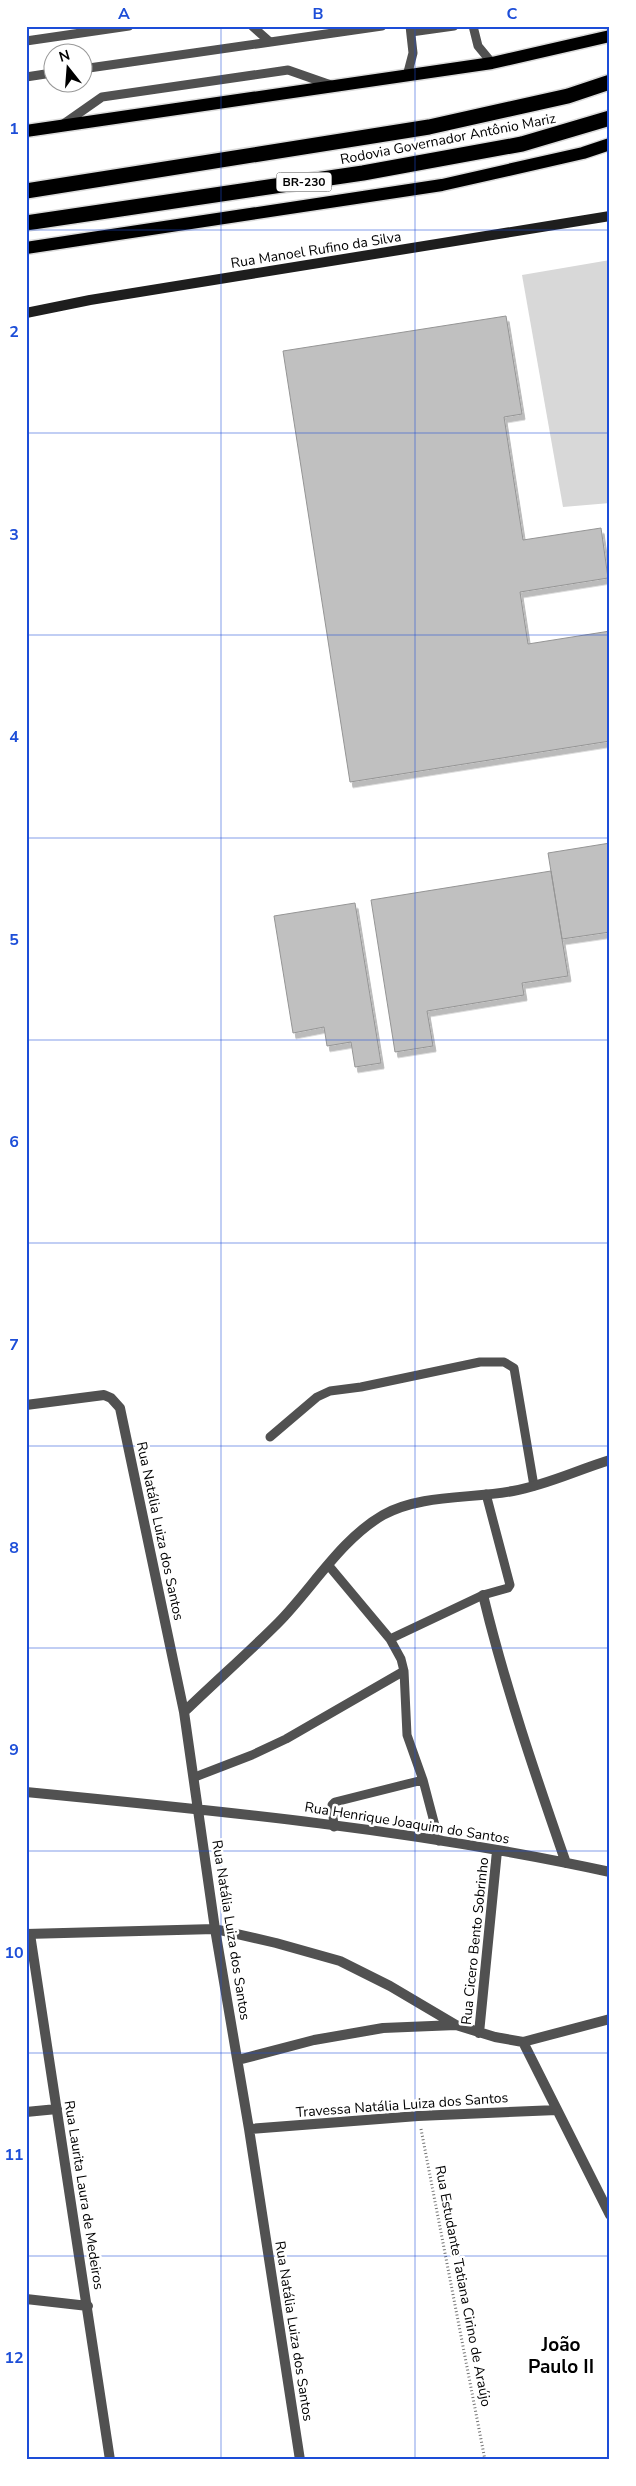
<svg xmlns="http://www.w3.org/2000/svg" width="636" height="2486" font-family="'Nunito Sans',sans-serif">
<defs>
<filter id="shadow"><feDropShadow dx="3" dy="5.5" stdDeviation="0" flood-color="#0004"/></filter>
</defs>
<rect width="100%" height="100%" fill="#fff"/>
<!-- green -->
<path fill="#d8d8d8" d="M610 260V503L563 507 522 275Z"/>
<!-- building -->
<path fill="#c0c0c0" stroke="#959595" filter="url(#shadow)" d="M506 316 522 414 504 417 523 540 601 528 608 578 520 592 528 644 610 631V741L350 782 283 351Z
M610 843V932L562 939 548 853Z
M551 871 568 976 522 983 524 995 427 1011 433 1046 395 1052 371 900Z
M355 903 381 1063 355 1067 351 1042 327 1046 324 1027 293 1033 274 916Z"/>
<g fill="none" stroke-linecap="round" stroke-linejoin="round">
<defs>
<path id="primary" d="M26 131 492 63 610 36
M26 248 442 185 583 153 610 144"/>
<path id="highway" d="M26 191 429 127 568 96 610 82
M26 223 363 173 522 144 610 118"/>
</defs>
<!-- primary casing -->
<use href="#primary" stroke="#dbdbdb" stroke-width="15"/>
<!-- highway casing -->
<use href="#highway" stroke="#dbdbdb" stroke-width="18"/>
<!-- path -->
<path stroke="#737373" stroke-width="3" stroke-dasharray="1 2.5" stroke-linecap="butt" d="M421 2129 485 2460"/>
<!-- lane -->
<path stroke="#515151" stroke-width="9" d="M252 26 270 42
M473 26 478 46 492 63
M411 32 454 26
M26 41 129 26
M82 69 382 26
M407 76 413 53 410 26
M26 77 52 73
M62 125 102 97 288 70 331 85
M270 1437 317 1397 330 1391 361 1387 480 1362H504L514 1368 534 1486
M329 1566 390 1639
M195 1777 252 1755 286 1739 404 1671
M423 1780 407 1735 404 1671 401 1659 390 1639 483 1595 508 1588 510 1585 486 1494
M334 1827 332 1805 335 1802 423 1780 439 1841"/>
<!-- street -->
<path stroke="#515151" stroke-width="10" d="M26 1405 104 1395 111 1398 120 1408 184 1712 215 1929 249 2129 300 2460
M483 1595C505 1686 535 1774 566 1863
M184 1712C215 1682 247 1654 278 1623 311 1590 341 1539 383 1515 421 1494 471 1499 513 1491 547 1485 577 1470 610 1460
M26 1792C222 1811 418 1830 610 1872
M26 1934 215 1929 276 1943 340 1961 390 1986 456 2025
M30 1934 110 2460
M479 2033 497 1851
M523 2042 610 2215
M238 2060 314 2040 383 2028 456 2025 495 2037 523 2042 610 2019
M26 2112 57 2109
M249 2129 418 2116 557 2110
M26 2299 88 2306"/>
<!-- secondary -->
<path stroke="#1e1e1e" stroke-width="10" d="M26 313 90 300 610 216"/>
<!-- primary -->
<use href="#primary" stroke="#000" stroke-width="12"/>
<!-- highway -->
<use href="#highway" stroke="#000" stroke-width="15"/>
</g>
<!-- grid -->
<path fill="none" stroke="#1d4ed8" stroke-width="1" stroke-opacity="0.55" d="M221 26V2460M415 26V2460M26 230H610M26 433H610M26 635H610M26 838H610M26 1040H610M26 1243H610M26 1446H610M26 1648H610M26 1851H610M26 2053H610M26 2256H610"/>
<g text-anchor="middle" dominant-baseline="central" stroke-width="5" stroke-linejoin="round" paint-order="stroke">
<!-- shield labels -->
<rect fill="#fff" stroke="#4c4c4c" stroke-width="1" x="276.5" y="172.5" width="55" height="19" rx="4"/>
<g font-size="12" font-weight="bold" fill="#000">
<text x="304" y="182">BR-230</text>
</g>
<!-- street labels -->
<g font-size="14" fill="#000" stroke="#fff">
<text transform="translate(448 139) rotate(-11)">Rodovia Governador Antônio Mariz</text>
<text transform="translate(316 250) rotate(-9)">Rua Manoel Rufino da Silva</text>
<text transform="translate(160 1531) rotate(78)">Rua Natália Luiza dos Santos</text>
<text transform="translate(407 1823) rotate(9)">Rua Henrique Joaquim do Santos</text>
<text transform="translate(231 1930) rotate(81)">Rua Natália Luiza dos Santos</text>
<text transform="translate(475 1941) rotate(-84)">Rua Cicero Bento Sobrinho</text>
<text transform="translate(402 2105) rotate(-4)">Travessa Natália Luiza dos Santos</text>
<text transform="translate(84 2195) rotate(81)">Rua Laurita Laura de Medeiros</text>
<text transform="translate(463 2286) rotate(79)">Rua Estudante Tatiana Cirino de Araújo</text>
<text transform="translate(294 2331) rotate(81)">Rua Natália Luiza dos Santos</text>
</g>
<!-- district labels -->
<g font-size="19" font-weight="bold" fill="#000" stroke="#fff">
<text x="561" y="2345">João<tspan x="561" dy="22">Paulo II</tspan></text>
</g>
</g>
<!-- border -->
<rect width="636" height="2486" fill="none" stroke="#ffffff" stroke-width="55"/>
<!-- north arrow -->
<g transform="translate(68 68) rotate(343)"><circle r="24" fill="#ffffff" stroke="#999999"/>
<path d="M0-4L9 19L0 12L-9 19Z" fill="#000000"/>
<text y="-8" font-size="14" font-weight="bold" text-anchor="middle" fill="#000000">N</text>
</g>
<rect x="28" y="28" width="580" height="2430" fill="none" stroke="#1d4ed8" stroke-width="2"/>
<g font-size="16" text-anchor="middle" font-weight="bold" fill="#1d4ed8">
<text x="124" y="19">A</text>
<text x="318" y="19">B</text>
<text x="512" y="19">C</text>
<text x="14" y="134">1</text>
<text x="14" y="337">2</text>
<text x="14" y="540">3</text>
<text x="14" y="742">4</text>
<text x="14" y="945">5</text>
<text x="14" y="1147">6</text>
<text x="14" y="1350">7</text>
<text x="14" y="1553">8</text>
<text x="14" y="1755">9</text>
<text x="14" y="1958">10</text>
<text x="14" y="2160">11</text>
<text x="14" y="2363">12</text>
</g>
</svg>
